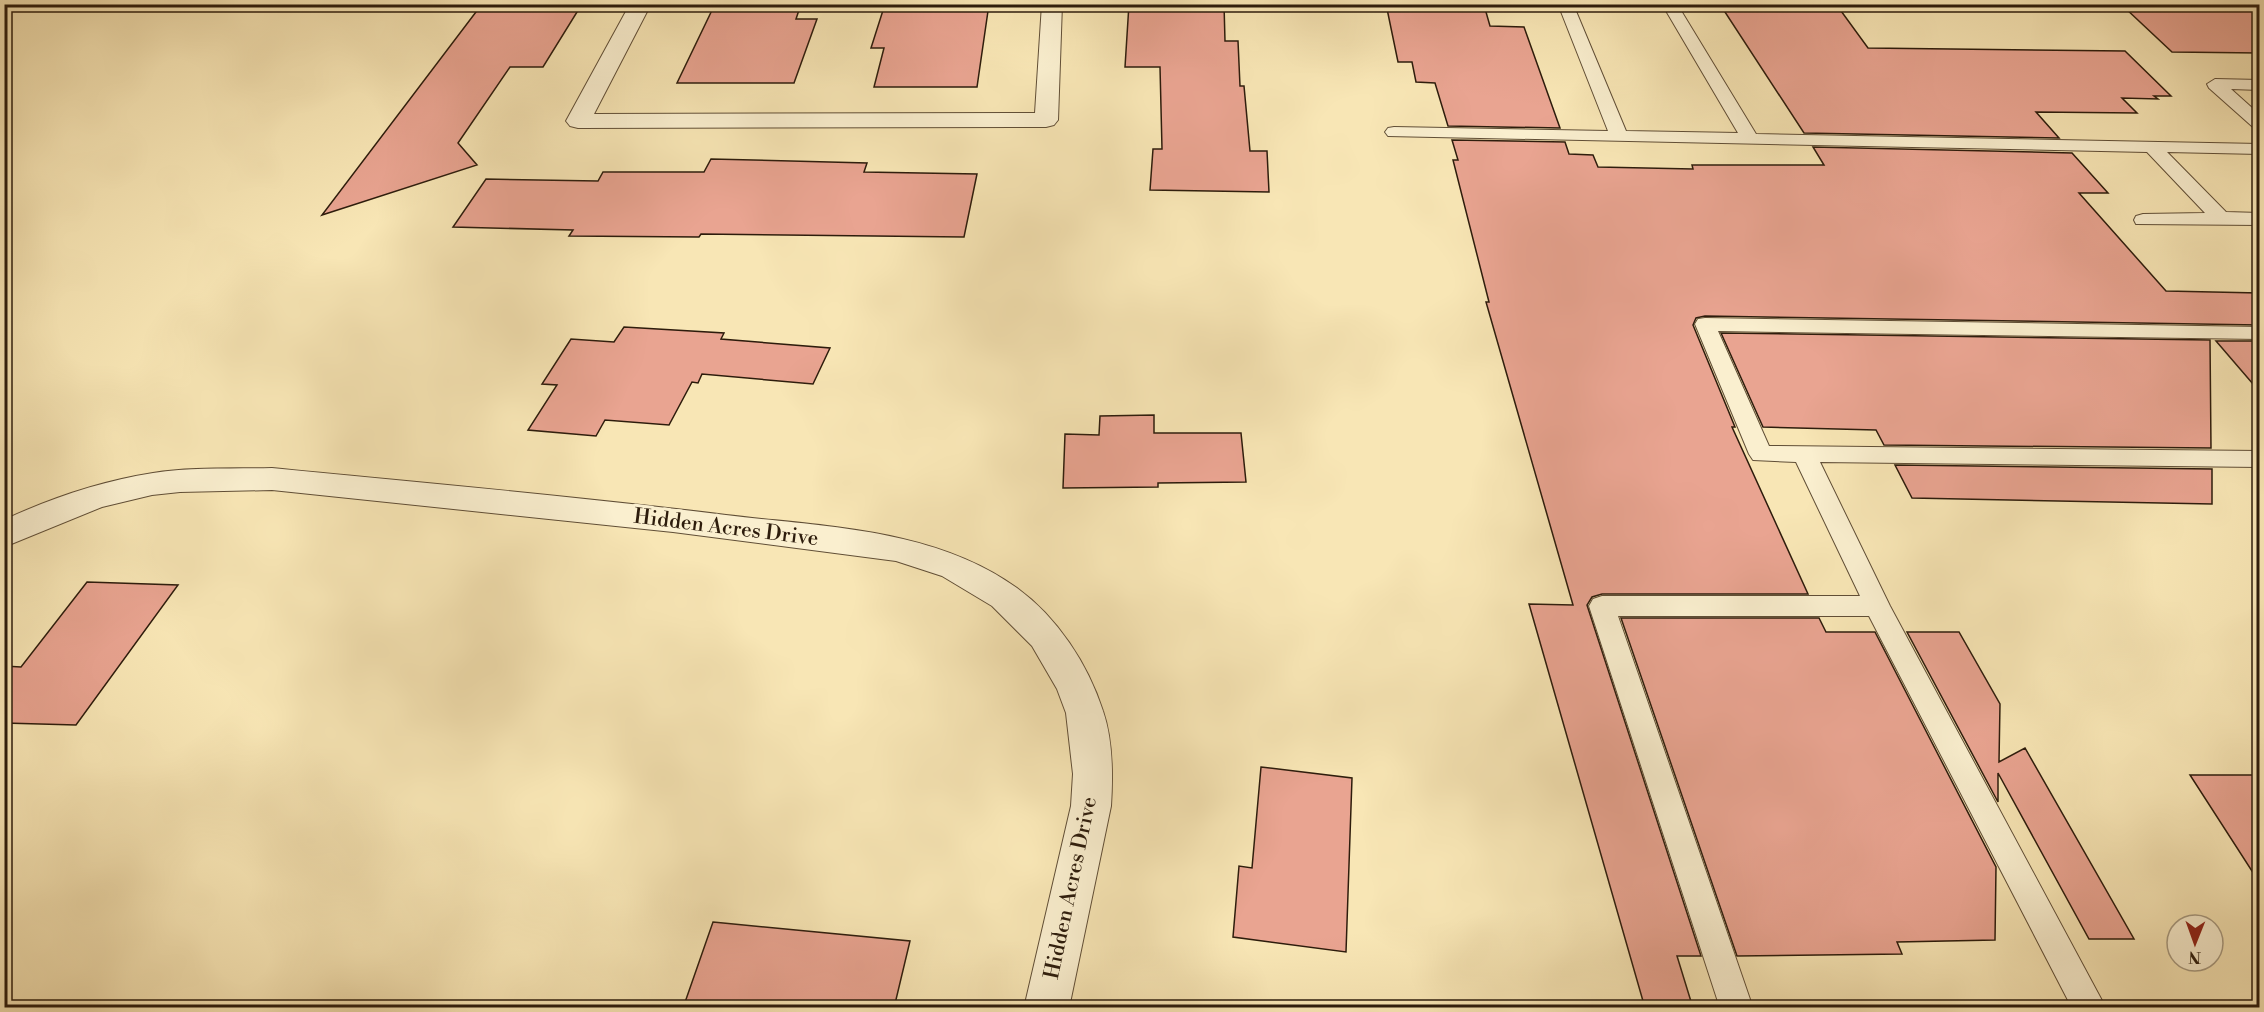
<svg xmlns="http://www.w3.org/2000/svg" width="2264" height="1012" font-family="'Libre Bodoni',serif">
<rect width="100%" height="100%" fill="#f8e6b5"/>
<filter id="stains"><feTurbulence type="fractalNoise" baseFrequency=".00333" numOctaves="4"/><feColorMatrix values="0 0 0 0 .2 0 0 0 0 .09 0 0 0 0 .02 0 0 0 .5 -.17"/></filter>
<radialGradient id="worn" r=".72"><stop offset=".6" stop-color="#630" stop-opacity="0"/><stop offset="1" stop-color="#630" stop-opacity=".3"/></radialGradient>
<!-- building -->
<path fill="#e9a491" stroke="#2d1c0c" stroke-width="1.5" d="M482 4H582L543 67H510L458 143 477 165 322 215Z
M715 4H801L796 19H817L794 83H677Z
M885 4H989L977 87H874L884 48H871Z
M1129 4H1224L1225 41H1238L1240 86H1244L1250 151H1267L1269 192 1150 190 1153 149H1162L1160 67H1125Z
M1386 4 1484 5 1490 26 1524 27 1560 128 1448 126 1435 83 1416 82 1412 62H1398Z
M1724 4H1836L1868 48 2125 51 2171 96H2154L2158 99 2122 98 2137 113 2036 112 2059 138 1804 133 1723 9H1727Z
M2166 5H2259V53L2172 52 2124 7 2168 6Z
M1452 140 1565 142 1569 154 1593 155 1598 167 1693 169 1692 165H1824L1813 147 2072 153 2108 193H2079L2166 291 2259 293V325L1705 316 1696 318 1693 325 1735 427H1732L1808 594H1602L1592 597 1587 605 1701 956H1677L1693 1008H1645L1529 604 1573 605 1486 302H1489L1453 160H1458Z
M711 159 867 163 864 172 977 174 964 237 701 234 699 237 569 236 573 230 453 227 486 179 598 181 603 172H704Z
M624 327 724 333 721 339 830 348 813 384 702 374 698 383 692 382 669 425 605 420 596 436 528 430 557 385 542 384 571 339 614 342Z
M1721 333 2210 340 2211 448 1884 445 1876 430 1763 427Z
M2216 341H2259V391Z
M1154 415V433H1241L1246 482 1158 483V487L1063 488 1065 434 1099 435 1100 416Z
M1895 465 2212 469V504L1912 498Z
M87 582 178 585 76 725 4 723V666L21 667Z
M1621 618H1819L1826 632H1875L1996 867 1995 940 1897 942 1902 954 1737 956Z
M1907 632H1959L2000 704 1999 762 2025 748 2134 939H2089L1998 773V802Z
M1261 767 1352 778 1346 952 1233 937 1239 866 1252 868Z
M2190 775H2259V882Z
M713 922 910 941 894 1008H683Z"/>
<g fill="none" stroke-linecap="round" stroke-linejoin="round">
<defs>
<path id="lane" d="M1558 4H1573L1626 131 1738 133 1662 4H1677L1756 134 2260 144V154L2167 152 2226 212 2260 213V225L2136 224 2134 220 2136 216 2143 214 2205 213 2147 152 1388 136 1385 132 1388 128 1394 127 1608 131Z
M2215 79 2260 80V90L2231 89 2260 115V129L2254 128 2209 88 2207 84Z
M1705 318 2260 327V339L1718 331 1769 446 2260 451V467L1820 462 1890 606 2106 1008H2072L1869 616H1618L1753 1008H1720L1589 606 1593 599 1602 596H1860L1796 462 1753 460 1749 454 1695 324 1698 319Z"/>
<path id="street" d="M630 4H651L594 114 1035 113 1042 4H1062L1058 120 1054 125 1046 127 578 128 570 126 566 121Z
M272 468C423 483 575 496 726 515 824 527 934 528 1017 588 1057 617 1088 664 1103 711 1113 740 1113 775 1111 806L1069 1008H1024L1071 806 1073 774 1066 713 1057 689 1032 646 992 606 942 576 896 561 673 532 272 490 180 492 152 495 102 507 4 547V520C51 498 102 481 153 473 192 467 233 469 272 468Z"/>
</defs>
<!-- lane casing -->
<use href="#lane" stroke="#604e36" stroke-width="2"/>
<!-- street casing -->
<use href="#street" stroke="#604e36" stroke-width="2"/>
<!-- lane -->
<use href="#lane" fill="#faefcf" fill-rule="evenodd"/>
<!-- street -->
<use href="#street" fill="#faefcf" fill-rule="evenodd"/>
</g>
<g text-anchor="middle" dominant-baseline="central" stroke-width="6" stroke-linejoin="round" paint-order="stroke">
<!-- street labels -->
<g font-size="21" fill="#2d1c0c" stroke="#faefcf">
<text transform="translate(726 528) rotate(7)">Hidden Acres Drive</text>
<text transform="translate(1071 888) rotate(-78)">Hidden Acres Drive</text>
</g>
</g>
<!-- margin -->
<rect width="2264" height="1012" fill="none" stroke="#f8e6b5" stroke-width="24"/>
<rect x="6" y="6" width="2252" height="1000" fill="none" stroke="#2d1c0c" stroke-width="3"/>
<rect x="12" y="12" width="2240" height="988" fill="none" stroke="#2d1c0c" stroke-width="1.5"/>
<!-- north arrow -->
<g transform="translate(2195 943) rotate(181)"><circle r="28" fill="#faefcf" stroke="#a89b81" stroke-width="1.5"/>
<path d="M0-4.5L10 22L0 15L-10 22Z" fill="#8f2418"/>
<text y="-9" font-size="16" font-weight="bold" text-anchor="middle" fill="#2d1c0c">N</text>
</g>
<rect width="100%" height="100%" filter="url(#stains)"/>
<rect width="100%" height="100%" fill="url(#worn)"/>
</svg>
